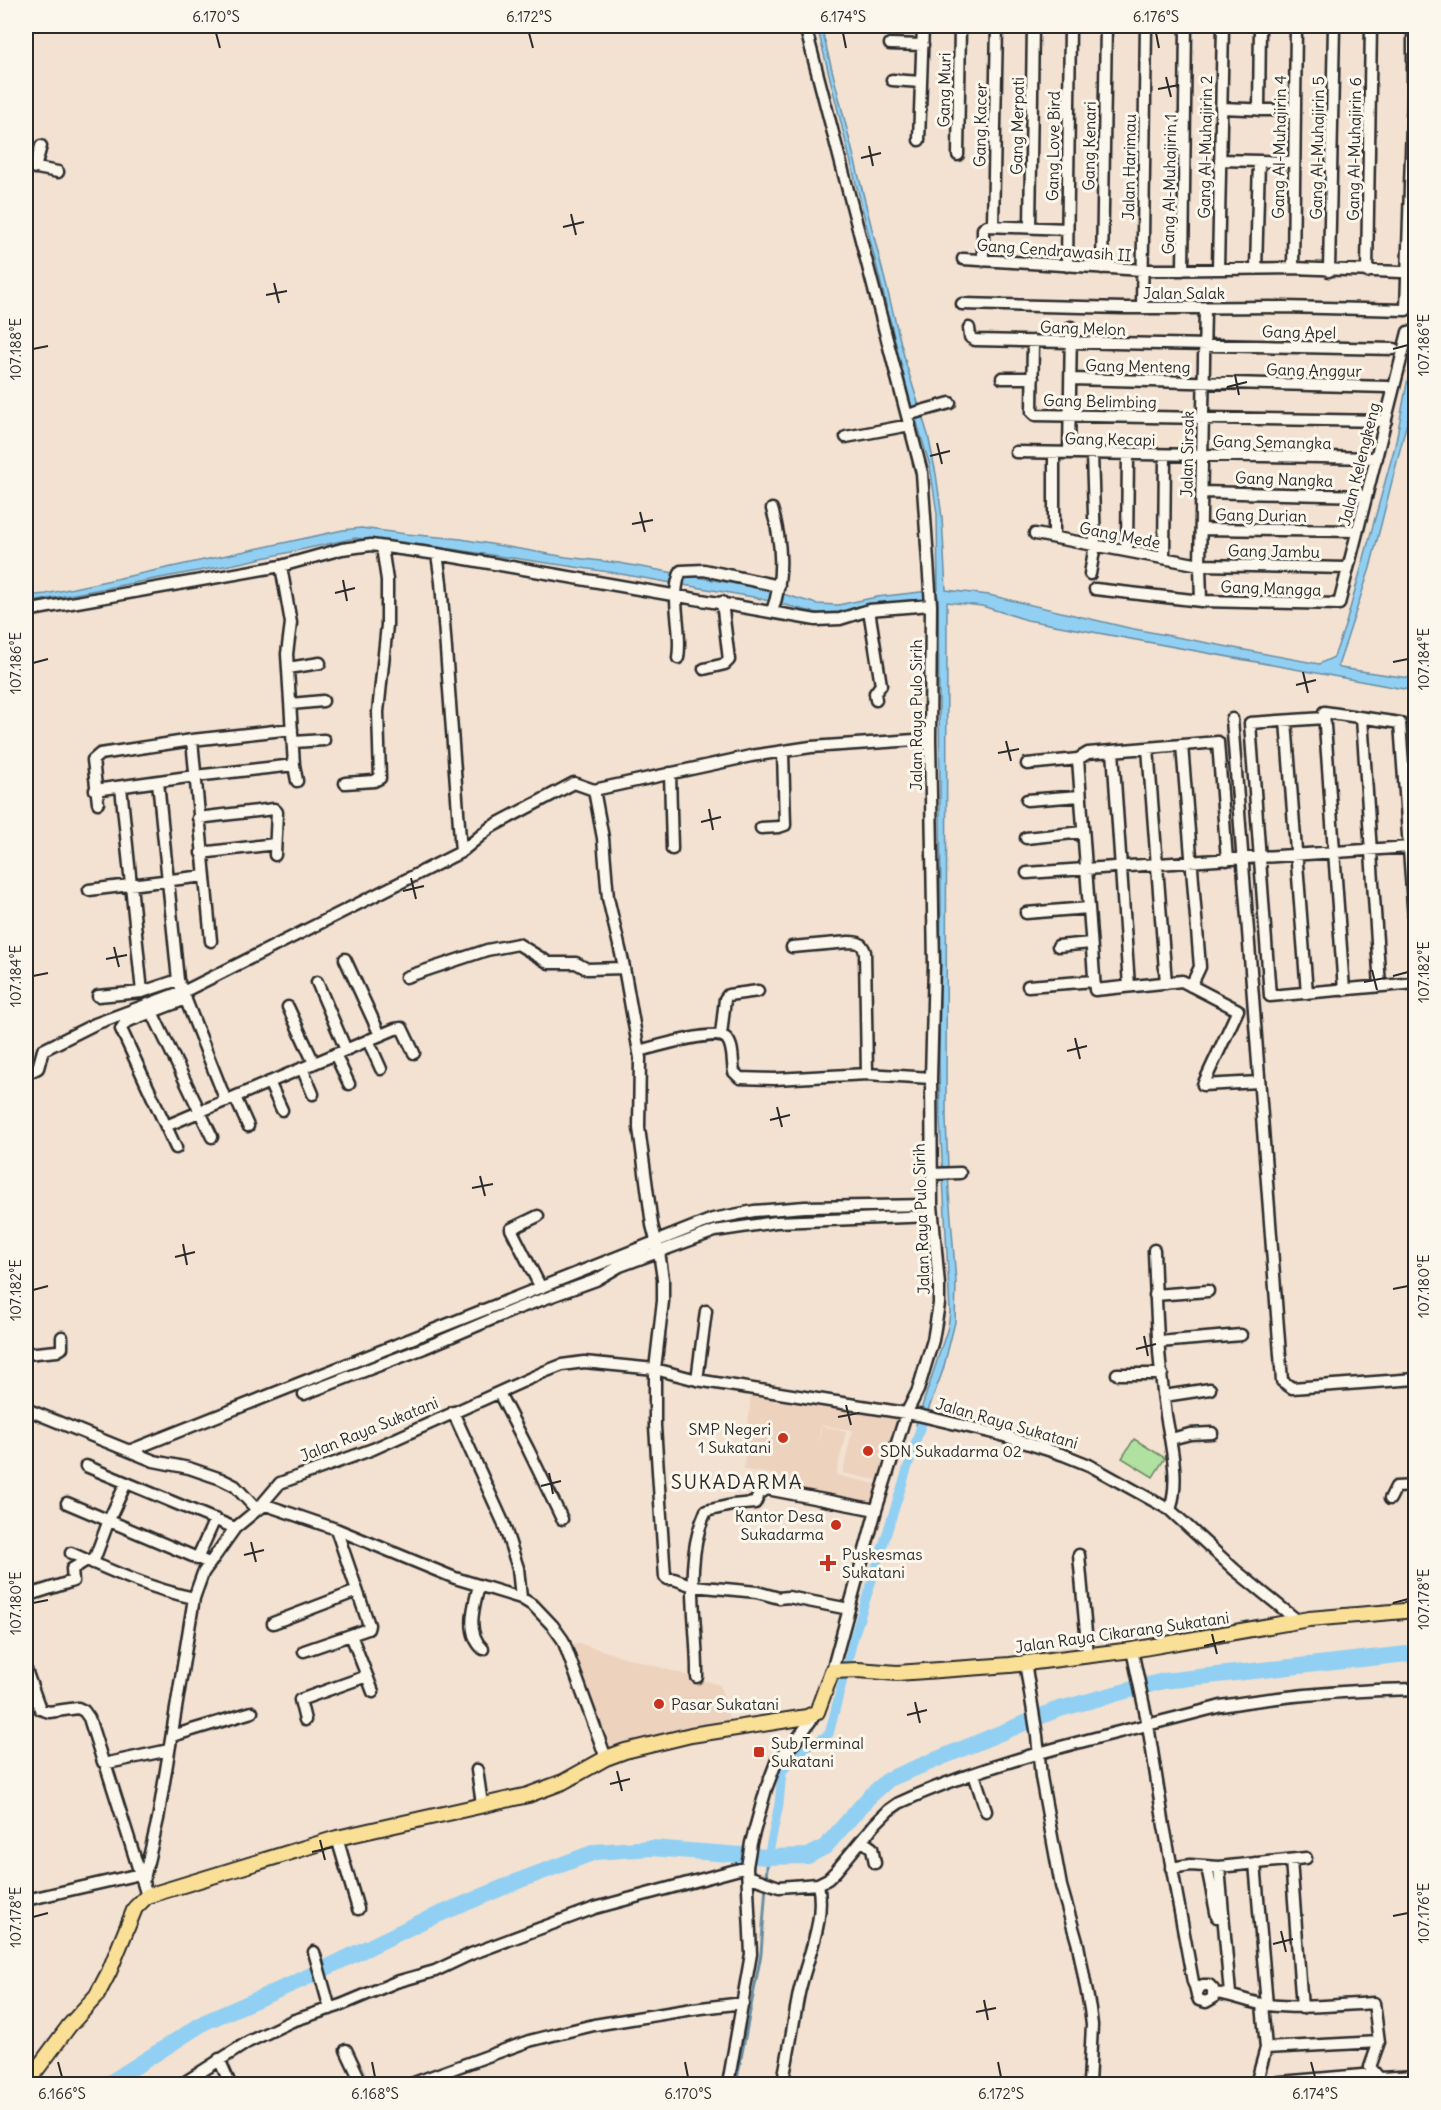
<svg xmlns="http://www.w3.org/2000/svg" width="1441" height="2110" font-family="Delius,sans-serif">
<rect width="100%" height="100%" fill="#f3e1d1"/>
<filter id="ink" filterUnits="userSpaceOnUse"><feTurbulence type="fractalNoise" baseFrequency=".0167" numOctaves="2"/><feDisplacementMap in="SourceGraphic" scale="12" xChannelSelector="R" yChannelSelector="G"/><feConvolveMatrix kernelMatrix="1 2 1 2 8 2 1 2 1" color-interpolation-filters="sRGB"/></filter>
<g filter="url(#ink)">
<!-- built -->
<path fill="#edd2be" d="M751 1393 899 1418 881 1481 843 1473 852 1430 821 1425 817 1447 822 1426 846 1432 836 1475 880 1485 873 1507 772 1487 773 1474 744 1470Z
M577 1643 720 1685 730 1723 610 1752 572 1645Z"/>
<!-- green -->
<path fill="#b0e1a1" stroke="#6e8666" stroke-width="1.5" d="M1134 1439 1165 1458 1153 1477 1122 1458Z"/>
<!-- water -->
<path fill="#92d0f3" stroke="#698ea3" stroke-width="1.5" d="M817 26H821L906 364 928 435 936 474 942 517 946 590 989 595 1129 628 1319 664 1334 657 1346 623 1395 446 1415 341V419L1408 418 1370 568 1338 666 1340 668 1415 679V691L1027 620 982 606 947 602 946 1119 949 1193 956 1282 955 1322 943 1370 922 1427 916 1425 948 1327 950 1312 940 1119 939 1053 941 899 938 597 876 604 839 612 817 613 753 597 609 572 430 546 355 538 235 564 26 603V596L46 594 343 530 361 528 406 534 461 539 566 557 619 563 769 590 817 604 838 605 877 597 938 590 937 514 930 466 909 397Z"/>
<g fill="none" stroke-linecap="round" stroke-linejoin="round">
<!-- stream -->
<path stroke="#698ea3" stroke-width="3" d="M766 1878 768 1857
M736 2084 761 1954 766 1885"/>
<!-- canal -->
<path stroke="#92d0f3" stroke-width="9" d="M768 1857 779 1804 782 1772 796 1755 829 1734 854 1637 924 1416"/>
<!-- river -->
<path stroke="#92d0f3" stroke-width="16" d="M108 2084 205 2022 299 1981 421 1922 523 1879 595 1852 651 1848 768 1857 808 1856 825 1847 869 1797 889 1779 1056 1710 1163 1681 1416 1653"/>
<defs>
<path id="minor" d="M805 26 922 473 931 605 930 739 934 965 931 1078 932 1205 939 1285V1304L933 1340 918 1390 906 1414 876 1510 832 1671
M890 44 923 45
M892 80 921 82
M1221 108 1295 111
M1259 110 1260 26
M919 140 923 26
M958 155 960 26
M1220 160 1294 162
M26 166 58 172
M35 168 41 146
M993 225 997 26
M1030 227 1033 26
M963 259 1143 270 1293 268 1401 272
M983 261V229L987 226 1067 229
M1067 266 1070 26
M1102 268 1106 26
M1293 268 1296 26
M1218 269 1223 26
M1256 269 1259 161
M1183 270 1186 26
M1329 271 1334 26
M1367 272 1371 26
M962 304 1124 308 1283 307 1406 310 1413 94V26
M1142 308 1146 26
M969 328 970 337 975 340 1394 349
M1033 341 1032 412 1035 415 1386 421
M1002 378H1033
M1071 379 1388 387
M907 415 950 403
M846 437 910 425
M1016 452 1377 458
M1069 453 1071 327
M1202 492 1365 496
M772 509C782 541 784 580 772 611
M1201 529 1357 531
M1035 534 1200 565 1347 568
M1054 537V453
M1127 551 1128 454
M437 554 441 582 461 852
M1164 558 1165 455
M281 566 291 623 287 654 294 765 297 781
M1090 574 1095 545 1092 454
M1095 589 1201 601 1339 604 1408 332
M1201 601 1200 565 1205 309
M869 610 881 685 875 693 876 700
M26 611 281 566 342 549 371 545 437 554 816 620 840 619 869 610 931 605
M678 658C683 629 669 598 681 571L704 570 779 586
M288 668 320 663
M704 669 725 664 729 660 722 602
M291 704 323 701
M1324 718 1250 723 1270 996 1416 983
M1362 718 1380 986
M1232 719 1282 1381 1292 1388 1416 1379
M1286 721 1307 993
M192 740 211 941
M294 742 324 740
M1182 745 1200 967 1191 986
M1148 748 1166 983
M1113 751 1129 986
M1078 759 1095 990 1182 981 1238 1010 1203 1085 1259 1082
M1027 764 1078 759 1088 753 1218 742 1227 860
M670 773 672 849
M158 782 178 980 226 1101
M345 783 374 781 380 778 378 712 387 625V580L382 547
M121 787 142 992
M95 790 195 776 294 765
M594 790 603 838 608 898 623 962 640 1058 639 1128 652 1225 659 1252 663 1279V1301L655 1369V1426L665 1577 668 1579H674L693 1586 757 1592 779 1598 788 1597 849 1609
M1027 800 1080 796
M98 803 93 760 100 754 192 740 292 729
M198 818 274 809 277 812 275 855
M761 828 779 827 785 825 783 752
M1026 838 1083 832
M201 853 275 844
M1027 873 1409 847
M89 890 204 876
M1026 913 1088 908
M1058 946 1091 943
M792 947 849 942C859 942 862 943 865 952L867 1074
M345 959 380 1035
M406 977 487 950 518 944 549 963H576L587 969 624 968
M317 982 346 1050
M1028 986 1094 981
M1344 990 1324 712 1400 723 1416 947
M98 996 142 992 178 980
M288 1007 314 1063
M152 1012 212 1137
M721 1035 725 999 728 995 758 991
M368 1040 381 1069
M639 1051C654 1047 718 1028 727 1039 734 1047 732 1062 734 1072L740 1078 775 1079 867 1074 931 1078
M335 1054 349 1084
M302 1068 313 1094
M26 1074 38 1068 43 1050 95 1024 189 989 461 852 491 827 574 783 594 790 751 756 811 747 930 739
M269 1082 282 1110
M235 1097 248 1126
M166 1126 395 1029 402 1028 414 1053
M176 1148 121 1029 125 1023 131 1020 186 999
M932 1174 960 1173
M538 1216 511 1229 541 1288
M1154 1250C1156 1305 1158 1361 1166 1415 1171 1445 1180 1480 1170 1510
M1155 1295 1208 1291
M1159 1342 1241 1335
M26 1354 57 1351 62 1348V1337
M1117 1374H1162
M697 1380 706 1311
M499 1393 528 1449 562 1519
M304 1394 424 1348 516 1309 596 1280 620 1266 715 1231 776 1222 933 1216
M1164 1396 1210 1389
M26 1409 154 1461 189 1468 221 1479 235 1486 257 1510 266 1505 336 1529 455 1578 521 1598 534 1606 553 1626 563 1640 606 1758
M453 1412 503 1522 518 1568 521 1598
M1171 1439 1190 1434 1212 1433
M129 1451 713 1219 754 1211 805 1207 932 1205
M86 1466 235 1528
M1390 1499 1396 1487 1416 1486
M67 1503 209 1563
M71 1553C111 1571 151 1589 194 1598
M1079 1555 1088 1655
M197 1559 215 1519
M93 1563 109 1520 126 1483
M479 1585C474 1606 465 1633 483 1649
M26 1596 73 1581 72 1569 87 1560
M273 1623 357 1591
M1132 1650 1148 1725 1164 1826 1193 1982C1198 1990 1195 1994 1199 2000L1206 2002 1213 1998V1989L1209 1985H1203L1198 1989
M304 1651 368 1629 369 1625 336 1529
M1025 1662 1037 1736 1041 1777 1061 1886 1078 1945 1090 2009 1092 2025 1089 2084
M26 1670 40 1709 49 1712 78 1708 84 1711 89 1718 103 1762 108 1763 169 1750
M367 1676 373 1692
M697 1677C698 1623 682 1563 706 1511L732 1505 755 1503 759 1494 767 1489 876 1510
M305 1720 300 1700 367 1676 351 1635
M172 1736 252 1712
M105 1763 142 1880
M477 1770 482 1804
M974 1774 986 1811
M337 1838 358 1909
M862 1841 872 1848 875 1863
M1291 1860 1302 2008
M1255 1863 1267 2005
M1207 1867 1217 1917
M1219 1867 1230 1994
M1171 1868 1190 1865 1219 1867 1306 1858
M748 1876 779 1887 818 1884 828 1879 836 1871 875 1824 889 1810 899 1803C1001 1756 1114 1735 1221 1706 1286 1695 1350 1690 1416 1689
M147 1896 143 1883 158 1819 194 1598 203 1573 235 1528 257 1510 280 1483 373 1449 544 1372 562 1365 584 1362 655 1369 697 1380 918 1415 998 1434 1064 1455 1089 1465 1170 1510 1235 1570 1298 1621
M26 1900 140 1874
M314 1952 330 2009
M1213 1993C1234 1994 1249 2003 1267 2005 1303 2009 1339 2005 1374 2003L1379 2042 1370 2067 1384 2084
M1262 2004 1266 2048 1256 2084 1374 2074
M1266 2048 1379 2042
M346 2050 362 2084
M219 2059 230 2084
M1380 2078 1416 2076
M182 2084 248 2042 292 2021 341 2005 396 1982 435 1971 471 1954 595 1908 747 1867
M411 2084 529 2041 569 2031 594 2025 693 2009 743 2003
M728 2084 751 1954 747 1867 751 1843 766 1789 777 1760 795 1742 817 1712
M782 2084C789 2054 793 2023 799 1993 807 1957 826 1921 818 1884"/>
<path id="major" d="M26 2084 69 2026 97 1995 109 1972 135 1908 147 1896 337 1838 528 1795 563 1782 606 1758 625 1751 691 1735 807 1717 817 1712 832 1671 858 1670 897 1673 1010 1665 1132 1650 1309 1619 1416 1610"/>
</defs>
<!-- minor casing -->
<use href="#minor" stroke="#2b2b2b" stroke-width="15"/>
<!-- major casing -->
<use href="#major" stroke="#2b2b2b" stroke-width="18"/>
<!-- minor -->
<use href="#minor" stroke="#fbf7ec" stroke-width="10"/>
<!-- major -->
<use href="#major" stroke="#fadf96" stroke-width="14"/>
</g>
</g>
<!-- ticks -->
<path fill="none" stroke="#2b2b2b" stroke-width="2" d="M216 33 220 48M529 33 533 48M843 33 846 48M1156 33 1159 48M1166 77 1171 97M1158 89 1179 85M869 146 873 166M861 158 881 153M571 214 576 235M563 227 584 222M274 283 279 303M266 295 287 291M33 349 48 346M1393 349 1408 345M1235 375 1239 395M1227 387 1247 382M937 443 942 464M930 456 950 451M640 512 645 532M632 524 653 520M343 580 347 601M335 593 355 588M1393 662 1408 659M33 663 48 659M1303 672 1308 693M1296 685 1316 680M1006 741 1011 761M998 753 1019 749M709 809 713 830M701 822 721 817M411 878 416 899M403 891 424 886M114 947 119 967M106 959 127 955M1372 970 1377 990M33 976 48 973M1393 976 1408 972M1364 982 1385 978M1075 1038 1080 1059M1067 1051 1087 1046M777 1107 782 1127M770 1120 790 1115M480 1176 485 1196M472 1188 493 1184M183 1244 187 1265M175 1257 195 1252M1393 1289 1408 1286M33 1290 48 1286M1144 1336 1148 1356M1136 1349 1156 1344M846 1405 851 1425M838 1417 859 1413M549 1473 553 1494M541 1486 561 1481M251 1542 256 1562M244 1555 264 1550M33 1603 48 1600M1393 1603 1408 1599M1212 1634 1217 1654M1204 1646 1225 1641M915 1702 920 1723M907 1715 927 1710M617 1771 622 1791M610 1784 630 1779M320 1840 325 1860M312 1852 333 1847M1393 1916 1408 1913M33 1917 48 1913M1281 1931 1286 1952M1273 1944 1293 1939M984 2000 988 2020M976 2012 996 2008M58 2062 62 2077M372 2062 375 2077M685 2062 688 2077M998 2062 1001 2077M1311 2062 1315 2077"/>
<!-- markers -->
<g fill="#c8321e" stroke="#fbf7ec" stroke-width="2">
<circle cx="783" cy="1438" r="6"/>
<circle cx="868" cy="1451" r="6"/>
<circle cx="836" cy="1525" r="6"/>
<path d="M825 1554h6v6h6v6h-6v6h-6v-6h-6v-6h6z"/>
<circle cx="659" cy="1704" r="6"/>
<rect x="753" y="1746" width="12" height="12" rx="3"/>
</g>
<g text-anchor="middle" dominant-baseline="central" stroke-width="6" stroke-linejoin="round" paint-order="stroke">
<!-- street labels -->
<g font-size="16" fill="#2b2b2b" stroke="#fbf7ec">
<text transform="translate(944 90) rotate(-89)">Gang Muri</text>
<text transform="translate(980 125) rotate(-89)">Gang Kacer</text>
<text transform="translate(1017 126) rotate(-89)">Gang Merpati</text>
<text transform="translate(1053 146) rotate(-89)">Gang Love Bird</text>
<text transform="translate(1089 146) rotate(-89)">Gang Kenari</text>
<text transform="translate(1205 147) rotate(-89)">Gang Al-Muhajirin 2</text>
<text transform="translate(1279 147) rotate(-89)">Gang Al-Muhajirin 4</text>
<text transform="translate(1317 148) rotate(-89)">Gang Al-Muhajirin 5</text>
<text transform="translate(1354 149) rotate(-89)">Gang Al-Muhajirin 6</text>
<text transform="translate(1129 167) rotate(-89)">Jalan Harimau</text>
<text transform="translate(1169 184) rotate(-89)">Gang Al-Muhajirin 1</text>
<text transform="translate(1054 250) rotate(4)">Gang Cendrawasih II</text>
<text x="1184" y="293">Jalan Salak</text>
<text transform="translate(1083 328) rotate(2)">Gang Melon</text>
<text transform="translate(1299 332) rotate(1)">Gang Apel</text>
<text transform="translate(1138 366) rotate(1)">Gang Menteng</text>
<text transform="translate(1314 370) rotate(1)">Gang Anggur</text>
<text transform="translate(1100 401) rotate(1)">Gang Belimbing</text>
<text transform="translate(1110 439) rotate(1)">Gang Kecapi</text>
<text transform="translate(1272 442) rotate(1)">Gang Semangka</text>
<text transform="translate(1187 454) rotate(-89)">Jalan Sirsak</text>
<text transform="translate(1359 464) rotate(-76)">Jalan Kelengkeng</text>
<text transform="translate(1284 479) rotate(2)">Gang Nangka</text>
<text transform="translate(1261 515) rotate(1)">Gang Durian</text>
<text transform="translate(1120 535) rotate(11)">Gang Mede</text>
<text transform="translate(1274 551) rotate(1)">Gang Jambu</text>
<text transform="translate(1271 588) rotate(2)">Gang Mangga</text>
<text transform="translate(916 715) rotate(-90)">Jalan Raya Pulo Sirih</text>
<text transform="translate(921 1219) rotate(-92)">Jalan Raya Pulo Sirih</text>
<text transform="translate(1007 1423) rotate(16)">Jalan Raya Sukatani</text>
<text transform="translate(369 1429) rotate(-22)">Jalan Raya Sukatani</text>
<text transform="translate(1122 1632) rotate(-8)">Jalan Raya Cikarang Sukatani</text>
</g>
<!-- poi labels -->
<g font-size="16" fill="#2b2b2b" stroke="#fbf7ec" text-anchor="start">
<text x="771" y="1429" text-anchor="end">SMP Negeri<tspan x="771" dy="18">1 Sukatani</tspan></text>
<text x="880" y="1451">SDN Sukadarma 02</text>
<text x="824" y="1516" text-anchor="end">Kantor Desa<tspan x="824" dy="18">Sukadarma</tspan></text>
<text x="842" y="1554">Puskesmas<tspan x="842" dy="18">Sukatani</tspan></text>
<text x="671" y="1704">Pasar Sukatani</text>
<text x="771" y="1743">Sub Terminal<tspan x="771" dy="18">Sukatani</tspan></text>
</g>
<!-- quarter labels -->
<g font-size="20" letter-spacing="1.5" fill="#2b2b2b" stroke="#fbf7ec">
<text x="737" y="1481">SUKADARMA</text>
</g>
</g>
<!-- margin -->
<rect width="1441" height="2110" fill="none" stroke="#fbf7ec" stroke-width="66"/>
<rect x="33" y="33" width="1375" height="2044" fill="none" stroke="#2b2b2b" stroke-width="2"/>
<g font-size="15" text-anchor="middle" fill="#2b2b2b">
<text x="216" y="22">6.170°S</text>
<text x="529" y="22">6.172°S</text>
<text x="843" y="22">6.174°S</text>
<text x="1156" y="22">6.176°S</text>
<text transform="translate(1424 345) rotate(-90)" y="5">107.186°E</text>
<text transform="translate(16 349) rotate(-90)" y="5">107.188°E</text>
<text transform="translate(1424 659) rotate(-90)" y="5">107.184°E</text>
<text transform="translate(16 663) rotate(-90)" y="5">107.186°E</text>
<text transform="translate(1424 972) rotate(-90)" y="5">107.182°E</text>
<text transform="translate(16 976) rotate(-90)" y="5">107.184°E</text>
<text transform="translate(1424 1286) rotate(-90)" y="5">107.180°E</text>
<text transform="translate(16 1290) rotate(-90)" y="5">107.182°E</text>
<text transform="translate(1424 1599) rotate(-90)" y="5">107.178°E</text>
<text transform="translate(16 1603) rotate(-90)" y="5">107.180°E</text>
<text transform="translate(1424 1913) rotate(-90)" y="5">107.176°E</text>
<text transform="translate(16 1917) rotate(-90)" y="5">107.178°E</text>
<text x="62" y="2099">6.166°S</text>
<text x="375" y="2099">6.168°S</text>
<text x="688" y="2099">6.170°S</text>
<text x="1001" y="2099">6.172°S</text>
<text x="1315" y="2099">6.174°S</text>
</g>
</svg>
